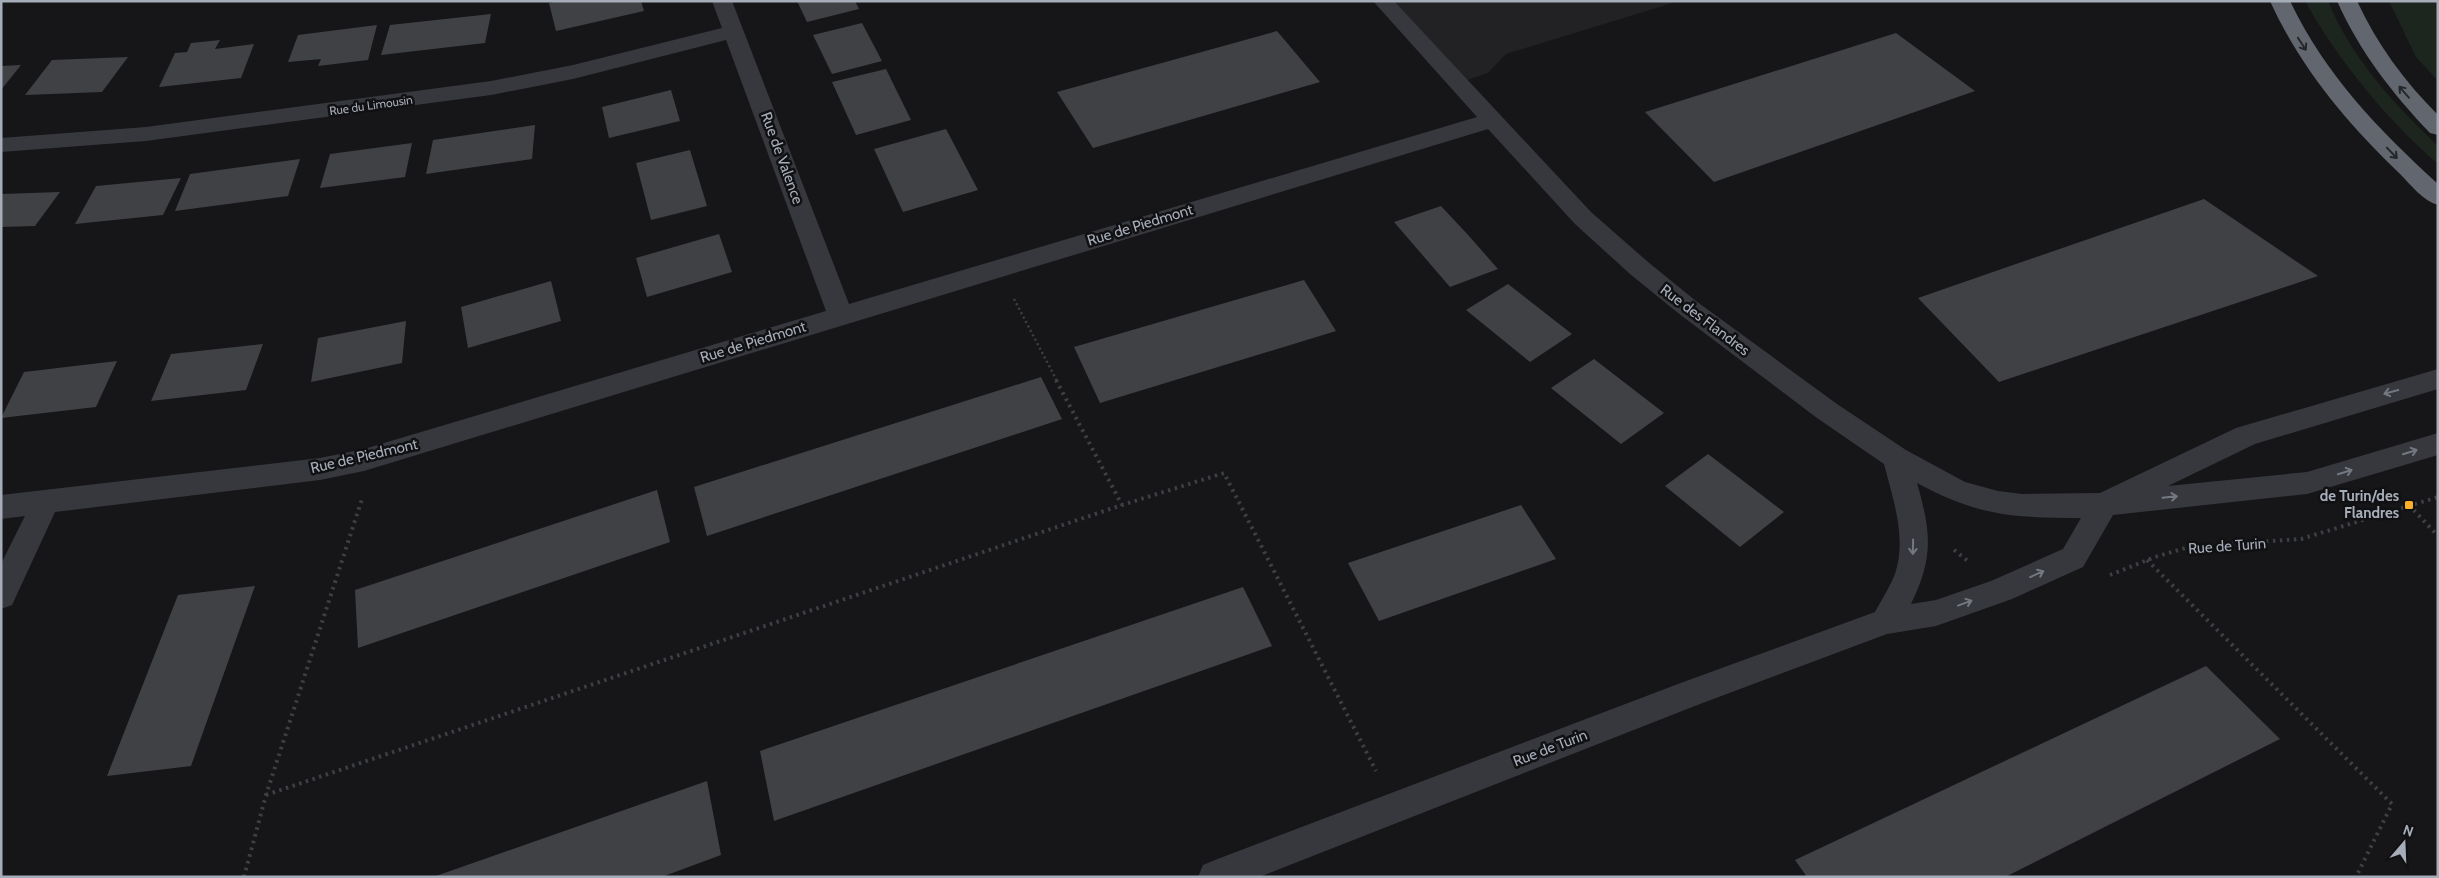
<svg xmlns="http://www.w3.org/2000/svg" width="2439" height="878" font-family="Cabin,sans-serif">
<rect width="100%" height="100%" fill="#161618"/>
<!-- built -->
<path fill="#222225" d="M1383 1H1679L1506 54 1488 73 1459 83Z"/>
<!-- green -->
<path fill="#1d261e" d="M2305 1H2328C2351 58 2394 104 2438 146V164C2387 120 2338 60 2305 1Z
M2389 1H2438V81L2416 57Z"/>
<!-- building -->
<path fill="#404145" d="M559 1H641L644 11 556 31 549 3Z
M797 1H855L859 9 807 22Z
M491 14 485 43 381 55 390 25Z
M862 23 882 61 832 74 813 35Z
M377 25 368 60 318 66 321 59 288 62 298 35Z
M1277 31 1320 82 1093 148 1057 92Z
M1896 33 1975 91 1714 182 1645 112Z
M220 40 215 49 254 44 241 78 159 87 175 53 187 52 191 43Z
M128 57 102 92 25 95 52 60Z
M21 65 1 90V66Z
M886 69 911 120 856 135 832 82Z
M671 90 680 121 609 138 602 107Z
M535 125 532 159 426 174 433 140Z
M946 129 978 190 903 212 874 149Z
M412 143 405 177 320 188 330 154Z
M690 150 707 206 651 220 636 163Z
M300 159 288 196 175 211 190 174Z
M181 178 163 215 75 224 96 186Z
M60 192 35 226 1 227V194Z
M2204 199 2318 276 1999 382 1918 298Z
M1441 206 1469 236 1498 269 1450 287 1394 222Z
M719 234 732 272 647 297 636 258Z
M1304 280 1336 331 1100 403 1074 347Z
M551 281 561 321 468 348 461 307Z
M1508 284 1572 334 1530 362 1466 310Z
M406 321 402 363 311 382 318 338Z
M263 344 246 390 151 401 171 354Z
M1594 359 1664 413 1621 444 1551 388Z
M117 361 96 407 1 418 24 372Z
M1041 377 1062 419 707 536 694 487Z
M1708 454 1784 512 1740 547 1665 486Z
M657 490 670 542 358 648 355 590Z
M1521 505 1556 559 1379 621 1348 563Z
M255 586 191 766 107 776 178 595Z
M1243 587 1272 646 774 821 760 751Z
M2206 666 2280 739 2005 877H1807L1795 860Z
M707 781 721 855 667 875 662 877H433Z"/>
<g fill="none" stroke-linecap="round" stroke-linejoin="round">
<!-- path-far1 -->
<path stroke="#3c3f44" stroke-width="2.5" stroke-dasharray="2 3" stroke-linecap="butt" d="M1014 299 1057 381"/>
<!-- path -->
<path stroke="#3c3f44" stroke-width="4" stroke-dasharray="2.5 4.5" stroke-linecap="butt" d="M1056 380 1122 505
M2409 505 2438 536
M1954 550 1969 562
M2147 560 2392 804 2356 877
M2110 575 2155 557 2189 547 2301 539 2438 497
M266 795 1122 505 1224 473 1376 771
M244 877 266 795 362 499"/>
<!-- minor -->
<path fill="#36383d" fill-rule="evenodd" d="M712 1H732L849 304 1477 117 1373 1H1394L1591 212 1648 262 1696 301 1837 404 1906 450 1965 482 1998 491 2022 494 2100 493 2236 428 2438 369V389L2255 444 2168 486 2307 472 2438 433V455L2307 494 2113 515 2083 567 2012 599 1936 626 1887 634 1700 704 1259 877H1198L1203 865 1215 860 1678 684 1875 612C1882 599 1890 587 1895 574 1907 538 1893 499 1884 464L1817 418 1678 313 1630 274 1575 224 1488 129 364 471 320 480 55 512 12 605 1 609V564L25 516 1 519V495L320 458 364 449 826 311 726 40 573 79 491 95 146 141 1 152V138L146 127 491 81 573 65 722 28ZM1917 483C1978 516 2014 518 2081 518L2063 549 1991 581 1936 600 1911 604C1934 557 1931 532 1917 483Z"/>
<!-- highway -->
<path fill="#62666f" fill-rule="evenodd" d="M2270 1H2290C2326 76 2378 129 2438 184V205C2423 201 2411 185 2400 174 2347 123 2301 69 2270 1Z
M2337 1H2357C2377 44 2404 81 2438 115V135L2430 133C2392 93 2360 52 2337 1Z"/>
</g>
<!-- one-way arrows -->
<defs><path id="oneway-shaft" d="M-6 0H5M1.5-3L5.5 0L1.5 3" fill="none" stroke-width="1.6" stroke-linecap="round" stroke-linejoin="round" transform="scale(1.25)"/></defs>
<g stroke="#25262a">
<use href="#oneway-shaft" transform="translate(2302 44) rotate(57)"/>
<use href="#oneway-shaft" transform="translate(2404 92) rotate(-131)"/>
<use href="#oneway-shaft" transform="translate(2392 153) rotate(46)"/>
</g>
<g stroke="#747881">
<use href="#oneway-shaft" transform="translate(2391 392) rotate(165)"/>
<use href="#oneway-shaft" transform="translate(2410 452) rotate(-17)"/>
<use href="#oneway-shaft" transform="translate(2345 472) rotate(-17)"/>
<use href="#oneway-shaft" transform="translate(2170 497) rotate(-6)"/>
<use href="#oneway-shaft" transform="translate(1913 547) rotate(91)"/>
<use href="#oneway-shaft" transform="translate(2037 574) rotate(-24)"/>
<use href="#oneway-shaft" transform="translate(1965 603) rotate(-20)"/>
</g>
<!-- markers -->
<rect fill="#ffae27" stroke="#111113" stroke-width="2" x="2404" y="500" width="10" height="10" rx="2.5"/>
<g text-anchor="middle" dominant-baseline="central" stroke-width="5" stroke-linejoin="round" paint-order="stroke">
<!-- far-street labels -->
<g font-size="12" fill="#a6adb9" stroke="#111113">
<text transform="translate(371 105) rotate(-8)">Rue du Limousin</text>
</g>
<!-- street labels -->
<g font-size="15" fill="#a6adb9" stroke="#111113">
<text transform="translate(782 158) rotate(70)">Rue de Valence</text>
<text transform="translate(1140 225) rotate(-17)">Rue de Piedmont</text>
<text transform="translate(1705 320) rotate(37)">Rue des Flandres</text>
<text transform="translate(753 342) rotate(-17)">Rue de Piedmont</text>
<text transform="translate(364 456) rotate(-13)">Rue de Piedmont</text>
<text transform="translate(2227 546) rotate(-4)">Rue de Turin</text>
<text transform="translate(1550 748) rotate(-21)">Rue de Turin</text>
</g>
<!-- poi labels -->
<g font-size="15" font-weight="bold" fill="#a6adb9" stroke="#111113" text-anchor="end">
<text x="2399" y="496">de Turin/des<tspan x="2399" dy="17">Flandres</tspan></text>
</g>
</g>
<!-- border -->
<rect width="2439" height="878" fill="none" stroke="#a6adb9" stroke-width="5"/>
<!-- north arrow -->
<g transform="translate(2404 843) rotate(19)" stroke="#111113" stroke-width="4" paint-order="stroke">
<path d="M0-4L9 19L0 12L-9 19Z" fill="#a6adb9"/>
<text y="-8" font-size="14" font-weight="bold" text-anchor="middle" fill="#a6adb9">N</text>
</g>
</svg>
